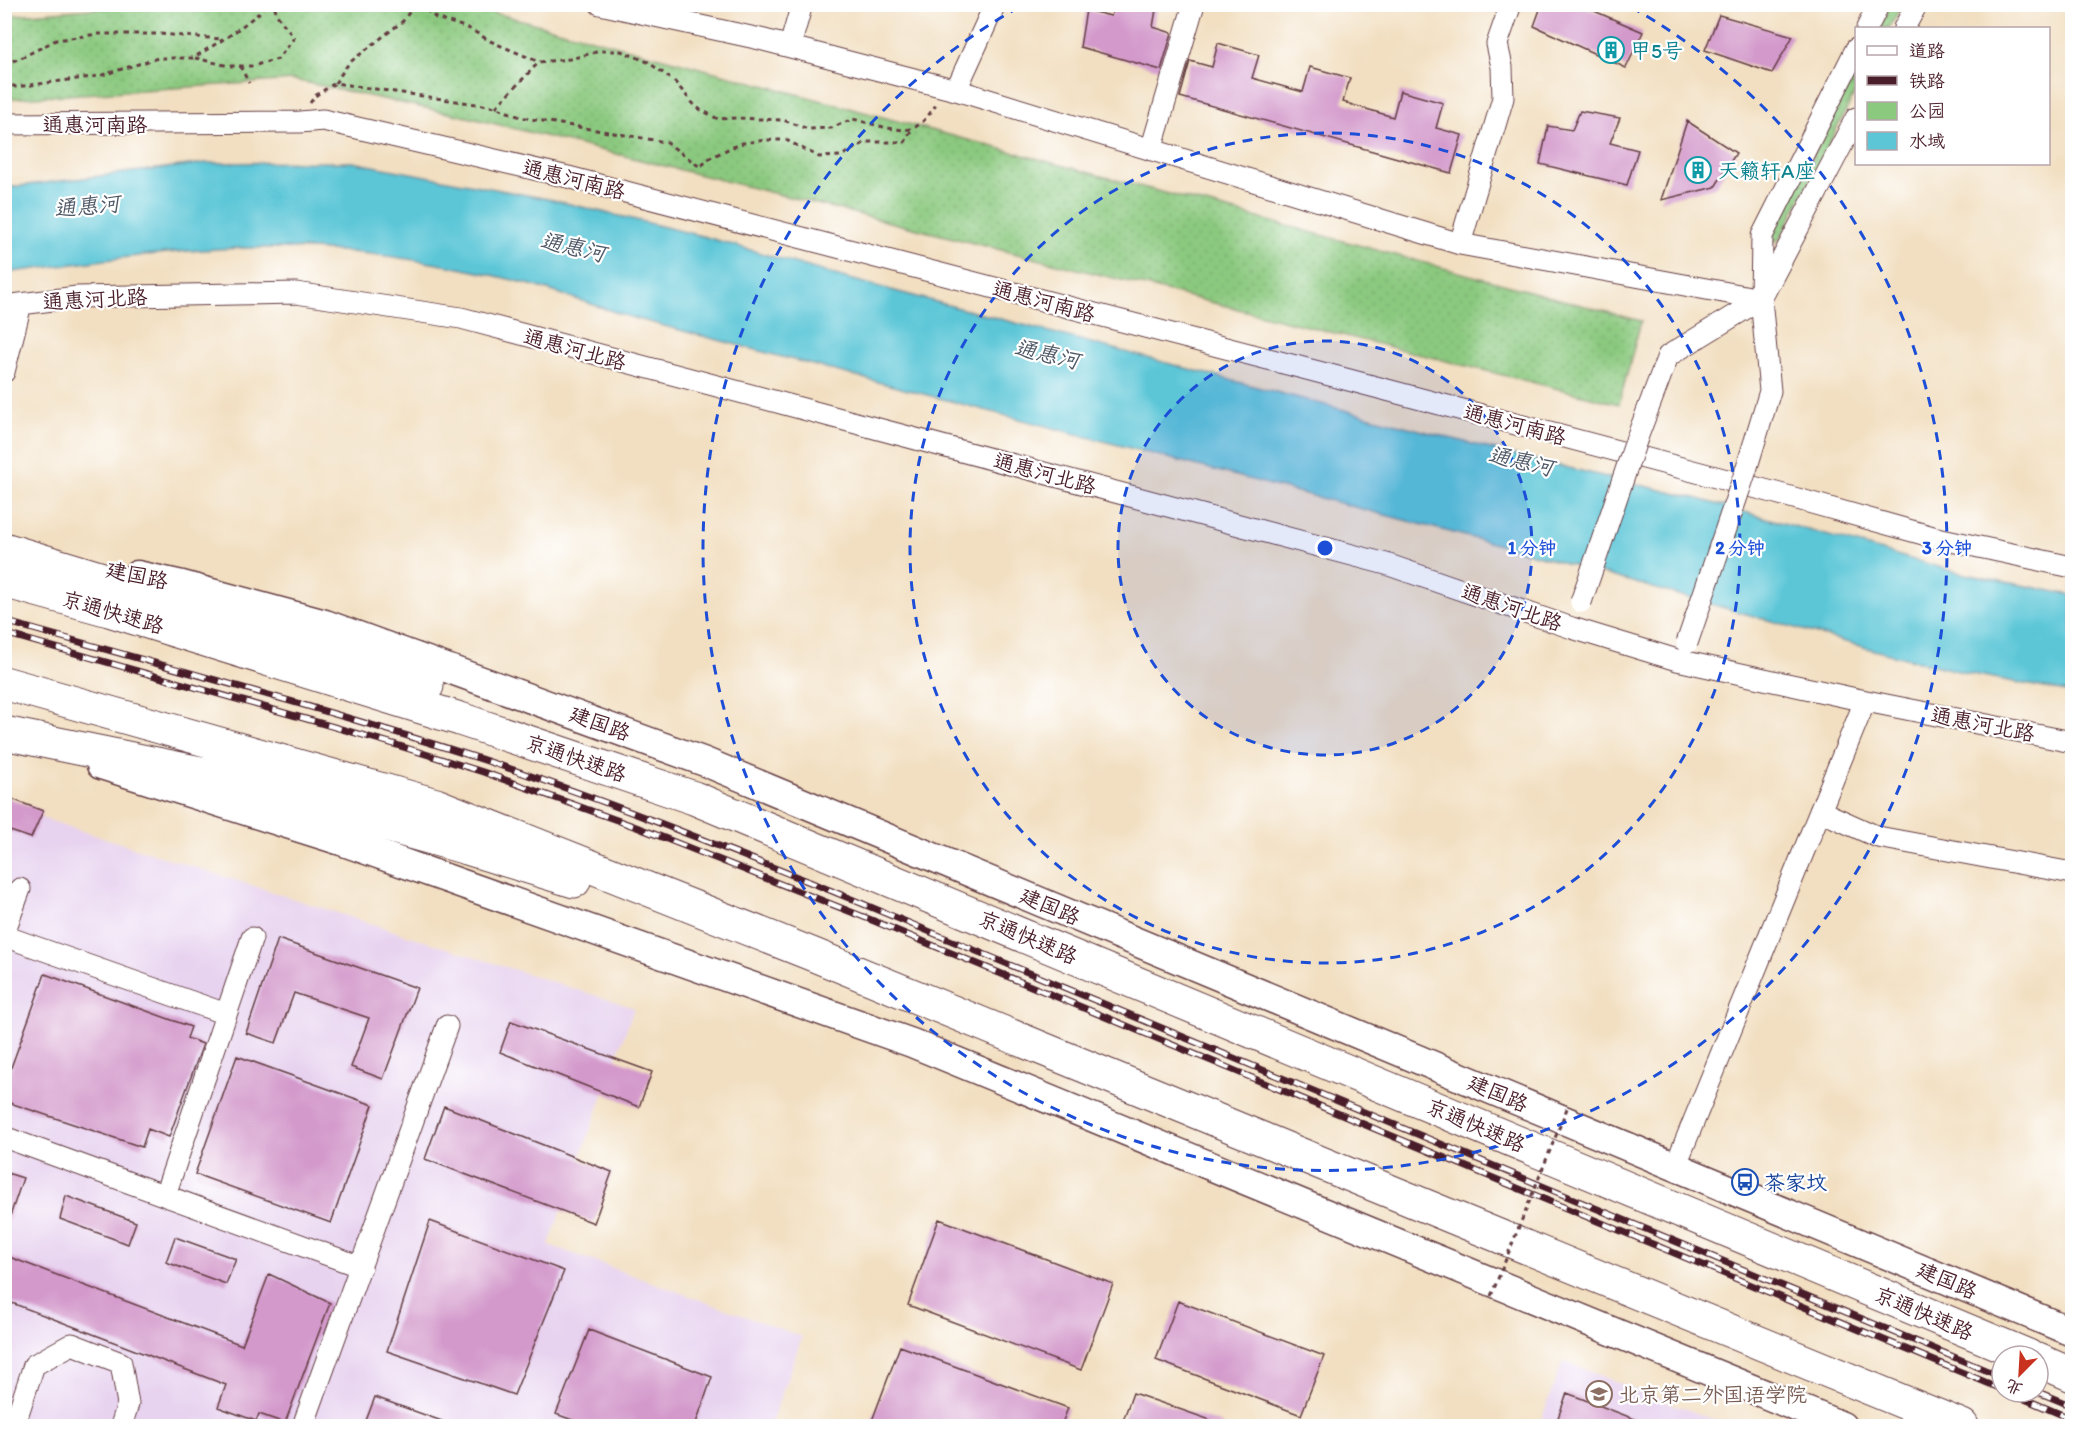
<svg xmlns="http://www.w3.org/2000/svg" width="2077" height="1431" font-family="Itim,'LXGW WenKai TC',sans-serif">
<defs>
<pattern id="green-dots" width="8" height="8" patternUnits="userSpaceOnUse" patternTransform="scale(1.5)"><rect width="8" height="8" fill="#8bc97f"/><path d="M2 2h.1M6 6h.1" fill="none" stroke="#79ac6e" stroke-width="1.8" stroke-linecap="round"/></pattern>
</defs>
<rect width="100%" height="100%" fill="#fff"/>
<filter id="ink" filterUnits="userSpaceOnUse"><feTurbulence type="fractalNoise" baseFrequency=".0167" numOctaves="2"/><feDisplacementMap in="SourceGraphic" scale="12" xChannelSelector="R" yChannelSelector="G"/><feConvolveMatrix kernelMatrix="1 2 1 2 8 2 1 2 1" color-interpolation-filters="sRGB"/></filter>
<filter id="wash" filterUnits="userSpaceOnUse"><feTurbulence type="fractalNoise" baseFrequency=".008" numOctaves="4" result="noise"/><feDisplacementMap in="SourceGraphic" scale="24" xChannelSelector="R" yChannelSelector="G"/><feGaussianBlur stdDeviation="1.35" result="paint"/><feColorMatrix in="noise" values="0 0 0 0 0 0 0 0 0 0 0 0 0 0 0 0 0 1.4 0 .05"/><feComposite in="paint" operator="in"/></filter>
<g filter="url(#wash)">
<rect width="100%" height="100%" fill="#f2dfc1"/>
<!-- built -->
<path fill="#e7d2ef" d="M4 806 634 1008 549 1245 802 1337 770 1426H5Z
M1563 1361 1730 1426H1539Z"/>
<!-- green -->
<path fill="url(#green-dots)" stroke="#6a7455" stroke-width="1.5" d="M153 4H439L473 7 1641 321 1619 404 472 118 294 80 5 99V16Z
M1891 5H1902L1889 28H1879Z
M1856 71V91L1780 239 1774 242 1773 234Z"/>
<!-- water -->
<path fill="#5cc6d7" stroke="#537281" stroke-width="1.5" d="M352 162 553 200 706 237 842 277 1514 455 1695 498 1960 573 2072 595V693L1962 672 1885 653 1511 548 630 317C593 305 555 291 517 281 429 259 335 246 244 248 164 250 84 263 5 273L4 188 206 163Z"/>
<g id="blocks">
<!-- building -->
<path fill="#d399cb" d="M1116 4H1157L1153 27 1172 33 1161 70 1080 47 1086 10 1111 16Z
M1542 4H1578L1643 32 1626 68 1534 26Z
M1719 15 1793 36 1772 73 1705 50Z
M1218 43 1259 55 1252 78 1303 92 1310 67 1350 78 1343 102 1393 117 1400 91 1443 103 1436 128 1462 135 1451 173 1180 97 1190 61 1212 67Z
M1580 111 1620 118 1610 143 1638 150 1627 185 1540 164 1548 126 1572 130Z
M1687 121 1736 153 1715 187 1661 200Z
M4 796 43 811 31 838 4 829Z
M278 939 417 988 383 1079 351 1067 369 1018 294 993 276 1043 246 1033Z
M45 974 191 1027 187 1038 203 1044 169 1137 148 1129 142 1147 4 1101V1087Z
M511 1021 652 1072 639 1107 500 1052Z
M237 1056 373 1105 331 1223 195 1174Z
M444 1106 612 1172 594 1223 425 1159Z
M4 1172 23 1178 7 1225 4 1224Z
M66 1196 136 1222 128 1244 60 1219Z
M939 1219 1113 1284 1081 1370 908 1305Z
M430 1221 564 1271 514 1395 387 1351Z
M175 1237 236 1259 226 1284 166 1262Z
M4 1255 242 1345 269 1274 330 1303 285 1423 259 1414 256 1421 218 1407 226 1385 4 1300Z
M1178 1301 1324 1356 1301 1415 1156 1360Z
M589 1330 712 1377 695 1426H589L556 1414Z
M900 1346 1068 1408 1061 1426H870Z
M1133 1393 1222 1424V1426H1121Z
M1567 1393 1650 1425V1426H1555Z
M375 1397 453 1425V1426H364Z"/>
</g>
</g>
<g filter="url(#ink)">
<use href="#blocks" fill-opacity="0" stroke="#633c42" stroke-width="1.5"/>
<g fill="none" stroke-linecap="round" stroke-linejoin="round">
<defs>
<path id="street" d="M600 4 760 39 956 90 1460 244 1761 299
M1867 28 1879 4
M1904 28 1917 4
M790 46 802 4
M956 90 995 4
M4 124 300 122 323 120 568 177 1349 380 1776 493 1937 538 2072 567
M1151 150 1194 4
M1460 244 1503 98 1502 67 1497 44 1511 4
M4 306 77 297 296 293 461 318 1386 564 1572 628 1677 660 1856 699 2072 742
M4 372 21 304
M1637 438 1668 356 1761 299 1856 118
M1746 470 1770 391 1761 299 1762 236 1856 49
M1820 811 1878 837 2072 873
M4 933 20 889
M4 936 226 1014
M4 1137 361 1267
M1675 1167 1865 701
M165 1195 252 938
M14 1426 34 1365 72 1344 121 1363 128 1404 121 1426
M303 1426 447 1026"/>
<path id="secondary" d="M137 575 182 585 325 624 705 762 2072 1332
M101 765 341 841 912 1043 1842 1426"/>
<path id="highway" d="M4 549 241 621 427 686
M4 581 109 610 460 719 694 798 2028 1356
M4 683 436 805 814 955 1962 1426
M4 733 205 774 467 848 574 881
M2038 1360 2072 1375"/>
</defs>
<!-- street casing -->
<use href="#street" stroke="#633c42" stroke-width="23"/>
<!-- secondary casing -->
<use href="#secondary" stroke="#633c42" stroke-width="31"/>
<!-- highway casing -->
<use href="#highway" stroke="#633c42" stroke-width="35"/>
<!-- path -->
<path stroke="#633c42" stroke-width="3" stroke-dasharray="4.5 4.5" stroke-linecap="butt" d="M419 4 436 18 468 28 490 41 539 62 570 59 600 51H621L648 62 674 81 696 107 718 119 737 118 783 120 808 129 831 128 853 119C867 122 899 134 913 128 923 124 930 113 936 105
M195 58 229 66H252L278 59 294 38 277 15 274 4
M4 63 19 59 56 40 98 34H159L221 39
M240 66 249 83
M4 82 16 87 99 76 158 58H193L232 34 259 13 265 4
M335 83 349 63 403 21 415 4
M310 103 315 96 335 83 496 107 520 117 666 142 700 167 710 158 728 149 743 143 766 140H786L819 157 841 156 866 142H905L912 129
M496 107 539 62"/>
<!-- street -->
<use href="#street" stroke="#fff" stroke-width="21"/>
<!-- secondary -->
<use href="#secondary" stroke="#fff" stroke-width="28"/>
<!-- highway -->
<use href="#highway" stroke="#fff" stroke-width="33"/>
<defs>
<path id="rail" d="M4 621C165 666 326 709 484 760 602 799 717 845 832 891L2002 1377
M4 633 387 742 483 772 639 828 874 921 2002 1389
M2008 1392 2072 1419
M2038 1392 2072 1406"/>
</defs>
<!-- rail casing -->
<use href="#rail" stroke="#4a1f2b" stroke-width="7"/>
<!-- rail -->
<use href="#rail" stroke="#fff" stroke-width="4.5" stroke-dasharray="14" stroke-linecap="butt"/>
<defs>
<path id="street-bridge" d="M1581 602 1637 438
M1687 643 1746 470"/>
</defs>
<!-- street-bridge casing -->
<use href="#street-bridge" stroke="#633c42" stroke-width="23" stroke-linecap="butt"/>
<!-- path-bridge -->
<path stroke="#633c42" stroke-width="3" stroke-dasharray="4.5 4.5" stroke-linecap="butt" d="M1491 1296 1568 1106"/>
<!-- street-bridge -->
<use href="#street-bridge" stroke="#fff" stroke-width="21"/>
</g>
</g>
<!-- distance rings -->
<circle cx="1325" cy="548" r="207" fill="#1d4ed8" fill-opacity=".12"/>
<g fill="none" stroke="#1d4ed8" stroke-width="3" stroke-dasharray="10 8">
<circle cx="1325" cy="548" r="207"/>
<circle cx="1325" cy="548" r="415"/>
<path d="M1631 7A622 622 0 1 1 1019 7"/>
</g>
<!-- icons -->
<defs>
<symbol id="building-ring" viewBox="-11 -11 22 22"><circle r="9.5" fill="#fff" stroke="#0f9aa8" stroke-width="1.5"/><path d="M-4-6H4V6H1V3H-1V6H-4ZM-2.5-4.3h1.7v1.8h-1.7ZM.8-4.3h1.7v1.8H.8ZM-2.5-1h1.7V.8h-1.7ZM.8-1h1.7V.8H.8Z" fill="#0f9aa8"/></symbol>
<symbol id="bus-ring" viewBox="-11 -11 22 22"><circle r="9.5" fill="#fff" stroke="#1a4fb4" stroke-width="1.5"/><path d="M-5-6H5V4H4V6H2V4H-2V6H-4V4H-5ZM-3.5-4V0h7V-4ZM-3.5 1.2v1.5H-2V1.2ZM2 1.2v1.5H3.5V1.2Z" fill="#1a4fb4"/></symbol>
<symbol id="university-ring" viewBox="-11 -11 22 22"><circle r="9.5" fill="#fff" stroke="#8d6e63" stroke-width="1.5"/><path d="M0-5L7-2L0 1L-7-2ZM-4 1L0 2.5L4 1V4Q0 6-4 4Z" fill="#8d6e63"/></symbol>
</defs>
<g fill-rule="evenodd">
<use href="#building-ring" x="1596" y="35" width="30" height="30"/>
<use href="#building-ring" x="1683" y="155" width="30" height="30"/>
<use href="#bus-ring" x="1730" y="1167" width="30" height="30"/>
<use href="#university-ring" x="1584" y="1379" width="30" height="30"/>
</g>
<g text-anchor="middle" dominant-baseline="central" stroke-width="4.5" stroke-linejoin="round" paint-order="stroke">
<!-- culture labels -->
<g font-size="21" fill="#0d838f" stroke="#fff" text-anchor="start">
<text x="1630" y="50">甲5号</text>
<text x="1718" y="170">天籁轩A座</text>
</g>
<!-- street labels -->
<g font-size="21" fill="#4a1f2b" stroke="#fff">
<text x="95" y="124">通惠河南路</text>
<text transform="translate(574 179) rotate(14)">通惠河南路</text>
<text transform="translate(95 299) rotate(-3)">通惠河北路</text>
<text transform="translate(1044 301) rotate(15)">通惠河南路</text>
<text transform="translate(575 349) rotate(15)">通惠河北路</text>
<text transform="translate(1515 424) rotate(15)">通惠河南路</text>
<text transform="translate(1045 473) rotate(15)">通惠河北路</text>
<text transform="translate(137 575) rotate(12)">建国路</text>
<text transform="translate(1512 607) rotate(19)">通惠河北路</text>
<text transform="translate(113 612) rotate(16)">京通快速路</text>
<text transform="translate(600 723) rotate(20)">建国路</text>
<text transform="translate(1983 724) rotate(11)">通惠河北路</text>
<text transform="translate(576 758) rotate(19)">京通快速路</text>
<text transform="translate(1050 906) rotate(23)">建国路</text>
<text transform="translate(1028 937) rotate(23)">京通快速路</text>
<text transform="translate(1498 1093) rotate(23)">建国路</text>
<text transform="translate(1476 1125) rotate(23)">京通快速路</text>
<text transform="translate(1947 1280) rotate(23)">建国路</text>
<text transform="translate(1924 1313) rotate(23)">京通快速路</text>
</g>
<!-- transit labels -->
<g font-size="21" fill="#164399" stroke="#fff" text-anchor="start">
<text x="1764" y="1182">茶家坟</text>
</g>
<!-- education labels -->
<g font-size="21" fill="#785e54" stroke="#fff" text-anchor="start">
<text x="1618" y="1394">北京第二外国语学院</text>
</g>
<!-- water labels -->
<g font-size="22" font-style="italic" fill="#505967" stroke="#fff">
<text transform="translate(87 206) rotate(-5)">通惠河</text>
<text transform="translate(573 247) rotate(13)">通惠河</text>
<text transform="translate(1047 354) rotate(13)">通惠河</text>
<text transform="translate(1521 461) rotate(13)">通惠河</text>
</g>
</g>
<circle cx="1325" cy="548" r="9" fill="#1d4ed8" stroke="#fff" stroke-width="3"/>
<g font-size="18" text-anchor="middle" font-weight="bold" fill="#1d4ed8" stroke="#fff" stroke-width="4.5" stroke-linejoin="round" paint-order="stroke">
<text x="1532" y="554">1 分钟</text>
<text x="1740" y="554">2 分钟</text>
<text x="1947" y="554">3 分钟</text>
</g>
<!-- margin -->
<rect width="2077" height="1431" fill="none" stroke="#fff" stroke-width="24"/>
<!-- legend -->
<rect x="1855" y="27" width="195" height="138" fill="#ffffff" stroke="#b7a5aa" stroke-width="1.5"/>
<rect x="1867" y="46" width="30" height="9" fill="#ffffff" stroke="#b7a5aa" stroke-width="1.5"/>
<text x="1909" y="57" font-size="18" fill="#4a1f2b">道路</text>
<rect x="1867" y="76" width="30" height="9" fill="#4a1f2b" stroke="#b7a5aa" stroke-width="1.5"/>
<text x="1909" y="87" font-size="18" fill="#4a1f2b">铁路</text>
<rect x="1867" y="102" width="30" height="18" fill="#8bc97f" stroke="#b7a5aa" stroke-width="1.5"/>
<text x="1909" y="117" font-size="18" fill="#4a1f2b">公园</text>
<rect x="1867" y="132" width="30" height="18" fill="#5cc6d7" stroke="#b7a5aa" stroke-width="1.5"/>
<text x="1909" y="147" font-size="18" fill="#4a1f2b">水域</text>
<!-- north arrow -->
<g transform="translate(2020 1374) rotate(204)"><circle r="28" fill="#ffffff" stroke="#b7a5aa" stroke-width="1.5"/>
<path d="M0-4.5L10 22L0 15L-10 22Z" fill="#c8321e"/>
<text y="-9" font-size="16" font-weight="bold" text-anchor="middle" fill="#4a1f2b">北</text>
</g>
</svg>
